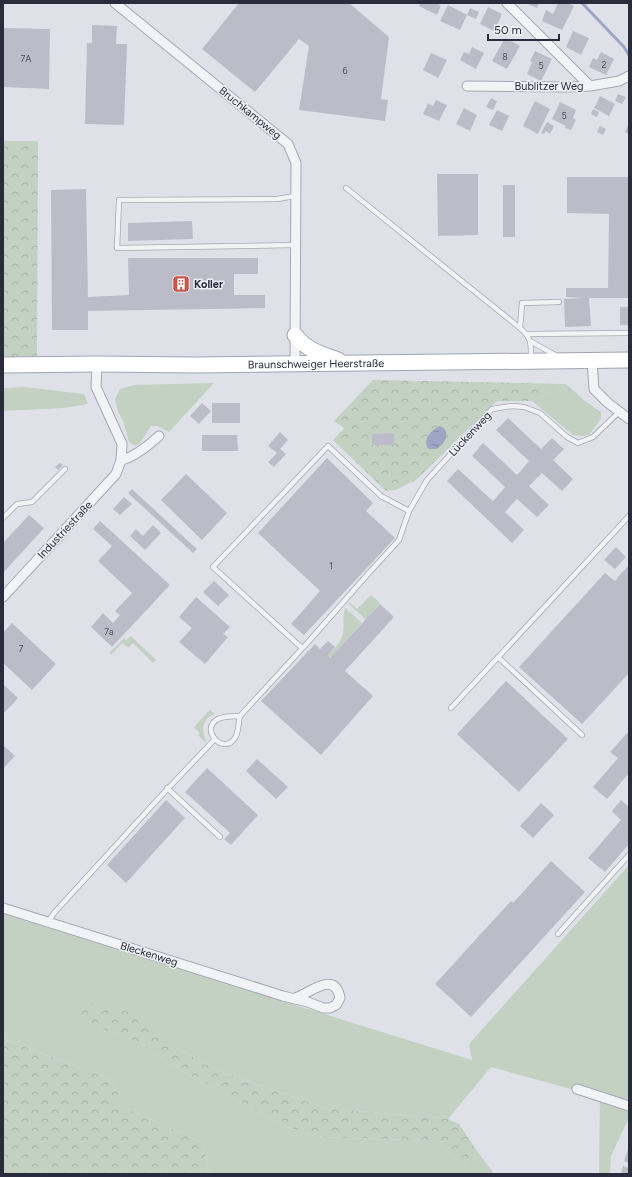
<svg xmlns="http://www.w3.org/2000/svg" width="632" height="1177" font-family="Figtree,sans-serif">
<defs>
<pattern id="forest-crowns" width="20" height="18" patternUnits="userSpaceOnUse"><rect width="20" height="18" fill="#c2d1c2"/><path d="M2 6a3 3 0 1 1 6 0M12 15a3 3 0 1 1 6 0" fill="none" stroke="#a7b4a8"/></pattern>
<pattern id="water-ripples" width="26" height="14" patternUnits="userSpaceOnUse"><rect width="26" height="14" fill="#9da7c5"/><path d="M2 4q2-2 4 0t4 0M15 11q2-2 4 0t4 0" fill="none" stroke="#8088a1"/></pattern>
</defs>
<rect width="100%" height="100%" fill="#e0e1e8"/>
<!-- green -->
<path fill="#c2d1c2" d="M214 383 169 432 157 426H151L140 443 135 446 129 442 124 423 118 411 115 399 120 389 134 385Z
M566 384 585 401 601 412V419L589 435 582 436 573 435 532 401Z
M24 387 84 394 88 404 64 408 3 411V388Z
M371 595 380 603 366 620 348 603 349 602 357 609Z
M345 608 362 623 330 658 328 655C332 650 340 644 342 637 345 628 342 617 345 608Z
M131 636 156 660 153 663 133 643 128 648 122 643 111 655 109 653 124 638 126 640Z
M210 710 215 714C202 718 201 730 206 741L205 742 198 735 200 733 194 727Z
M629 865V1118L611 1156 610 1174H599L600 1097 491 1067 448 1119 325 1108 216 1070 175 1047 81 1002 67 1016 141 1043 164 1061 287 1127 322 1137 434 1141 465 1165 475 1148 494 1174H210L203 1143 123 1107 113 1080 3 1039V914L472 1060 469 1044Z"/>
<!-- forest -->
<path fill="url(#forest-crowns)" d="M3 141H38L37 356 3 357Z
M373 380 566 384 532 401H497L417 479 396 490 386 491 333 440 344 428 334 421Z
M81 1002 126 1011 175 1047 216 1070 325 1108 448 1119 459 1124 475 1148 465 1165 434 1141 322 1137 287 1127 164 1061 141 1043 66 1016Z
M3 1039 113 1080 123 1107 203 1143 210 1174H3Z"/>
<!-- water -->
<path fill="url(#water-ripples)" d="M440 426C452 431 445 445 436 449 435 449 430 449 429 449 421 441 431 430 440 426Z"/>
<g fill="none" stroke-linecap="round" stroke-linejoin="round">
<!-- stream -->
<path stroke="#9da7c5" stroke-width="3" d="M582 3 624 47 629 55"/>
</g>
<!-- building -->
<path fill="#bbbcc7" d="M239 3H349L389 37 381 99 388 100 385 121 299 110 309 46 299 39 255 92 202 49Z
M420 3H440L439 5 441 6 437 15 419 6Z
M525 3H539L537 8Z
M558 3H568L574 6 562 30 542 21 546 10 553 14Z
M448 5 467 15 460 30 440 21Z
M488 7 502 14 494 31 480 24Z
M470 8 479 12 476 19 467 15Z
M92 25 117 26 116 44H127L124 125 85 124 87 43H92Z
M3 28 50 29 49 89 3 87Z
M573 31 589 38 581 55 566 47Z
M505 38 520 46 507 69 492 61Z
M472 47 484 53 476 69 460 60 464 52 469 54Z
M535 51 552 59 541 81 527 74 532 62 530 61Z
M601 52 614 59 606 75 589 67 593 58 597 60Z
M431 53 447 60 438 78 423 70Z
M618 94 626 97 622 104 615 101Z
M600 96 615 104 609 116 594 108Z
M491 98 497 101 493 110 486 107Z
M436 100 447 105 439 121 423 114 428 103 433 106Z
M535 101 550 109 538 134 523 126Z
M560 102 576 110 573 118 576 120 571 130 565 128 566 126 552 119Z
M464 108 477 115 470 131 456 124Z
M593 109 599 112 597 117 591 114Z
M497 110 509 116 502 131 489 125Z
M547 122 554 126 550 134 546 131 544 134 541 133Z
M629 124V134L625 132Z
M600 126 606 129 603 135 597 132Z
M437 174H478V235L438 236Z
M567 177H629V298H589L591 326 565 327 564 299 585 298 566 297V288H608L609 214 567 213Z
M503 185H515V237H503Z
M86 189 88 297 129 295 128 258H258V274H234V295H265V308L88 311V330H52L51 190Z
M192 221 193 239 128 241V223Z
M620 307H629V325H620Z
M202 403 211 411 199 424 190 416Z
M212 403H240V423H212Z
M508 418 541 449 552 438 564 449 553 460 573 479 562 491 542 473 529 486 549 505 537 517 517 499 505 512 524 530 512 543 447 481 458 469 493 501 505 487 472 456 483 443 517 475 529 461 496 430Z
M280 432 288 440 280 449 286 454 274 467 268 462 277 453 268 446Z
M394 433V445H372V434Z
M202 435H237L238 451H202Z
M327 458 373 503 366 511 395 538 304 635 291 624 320 591 258 533Z
M60 463 63 465 58 470 55 467Z
M186 474 227 513 202 540 161 500Z
M132 489 197 549 193 553 128 493Z
M124 497 132 504 120 515 113 509Z
M29 515 44 528 3 573V543Z
M100 521 170 585 112 647 91 627 103 613 113 623 120 615 115 611 132 593 98 561 112 546 93 529Z
M153 525 161 533 145 550 130 536 136 529 143 536Z
M616 547 626 557 615 569 604 560Z
M629 565V673L582 724 519 667 605 573 615 581 617 579V578Z
M214 581 229 595 218 606 203 592Z
M196 597 230 627 223 634 228 637 205 664 179 642 192 628 179 617Z
M380 604 394 617 345 671 373 696 321 755 261 701 315 644 320 649 328 641 335 647 328 655 330 658Z
M12 623 56 664 32 690 3 663V633Z
M506 681 568 739 519 792 457 734Z
M3 684 18 698 5 712 3 710Z
M629 731V773L607 799 593 787 618 758 610 752Z
M3 745 15 756 3 769Z
M257 759 288 787 276 799 246 771Z
M207 768 258 815 231 845 224 839 230 833 185 792Z
M166 800 185 818 126 883 107 865Z
M621 800 629 807V844L605 872 588 858 621 820 612 811Z
M541 803 554 815 533 838 520 826Z
M551 861 585 892 471 1017 435 984 511 901 513 903Z
M628 1149 629 1150V1163L624 1161Z
M623 1166 629 1168V1174H621Z"/>
<g fill="none" stroke-linecap="round" stroke-linejoin="round">
<defs>
<path id="service" d="M346 188 520 328
M295 245 117 248 119 200 277 199 295 196
M527 334 629 333
M530 341 557 356
M531 358C531 344 532 338 520 328L522 303 559 302
M3 518 17 504 32 502 65 469
M302 648 213 567 328 446 381 496 409 511
M498 657 582 735
M451 708 629 516
M240 716 310 640 368 574 399 540 409 511 427 480 492 409 512 406 524 407 540 413 567 437 578 443 593 437 619 412
M240 716C238 723 239 732 235 738 223 756 199 729 218 719 224 716 233 716 240 716Z
M167 788 220 837
M48 922 54 913 159 798 214 740
M558 934 629 855"/>
<path id="minor" d="M115 3 288 144 296 163 295 364
M507 3 590 86
M467 86 570 87 590 86 619 81 629 76
M592 360 594 389 608 403 629 419
M121 460C133 458 150 444 159 436
M3 597 116 474 121 460 122 444 96 387 97 364
M3 908 283 996 308 1002 323 1008H330L336 1005 340 998C335 969 309 994 295 998
M577 1089 629 1106"/>
<g id="primary">
<path d="M295 335C308 351 319 353 338 360"/>
<path id="s1" d="M3 365 97 364 196 365 629 360"/>
</g>
</defs>
<!-- service casing -->
<use href="#service" stroke="#a6a7b2" stroke-width="6"/>
<!-- minor casing -->
<use href="#minor" stroke="#a6a7b2" stroke-width="11"/>
<!-- primary casing -->
<use href="#primary" stroke="#a0a3b3" stroke-width="17"/>
<!-- service -->
<use href="#service" stroke="#f2f3f6" stroke-width="4.5"/>
<!-- minor -->
<use href="#minor" stroke="#f2f3f6" stroke-width="9"/>
<!-- primary -->
<use href="#primary" stroke="#fff" stroke-width="15"/>
</g>
<!-- icons -->
<defs>
<symbol id="building-square" viewBox="-11 -11 22 22"><rect x="-9" y="-9" width="18" height="18" rx="4" fill="#c4584e" stroke="#eff0f5"/><path d="M-4-6H4V6H1V3H-1V6H-4ZM-2.5-4.3h1.7v1.8h-1.7ZM.8-4.3h1.7v1.8H.8ZM-2.5-1h1.7V.8h-1.7ZM.8-1h1.7V.8H.8Z" fill="#fff"/></symbol>
</defs>
<g fill-rule="evenodd">
<use href="#building-square" x="171" y="274" width="20" height="20"/>
</g>
<g text-anchor="middle" dominant-baseline="central" stroke-width="3" stroke-linejoin="round" paint-order="stroke">
<!-- number labels -->
<g font-size="9" fill="#4e5060">
<text x="505" y="56">8</text>
<text x="26" y="58">7A</text>
<text x="604" y="64">2</text>
<text x="541" y="65">5</text>
<text x="345" y="70">6</text>
<text x="564" y="115">5</text>
<text x="331" y="565">1</text>
<text x="109" y="631">7a</text>
<text x="21" y="648">7</text>
</g>
<!-- street labels -->
<g font-size="11" fill="#2a2c3e" stroke="#eff0f5">
<text x="549" y="86">Bublitzer Weg</text>
<text transform="translate(250 113) rotate(39)">Bruchkampweg</text>
<text stroke="none"><textPath href="#s1" startOffset="313">Braunschweiger Heerstraße</textPath></text>
<text transform="translate(470 434) rotate(-47)">Lückenweg</text>
<text transform="translate(65 530) rotate(-47)">Industriestraße</text>
<text transform="translate(149 954) rotate(17)">Bleckenweg</text>
</g>
<!-- poi labels -->
<g font-size="11" font-weight="bold" fill="#2a2c3e" stroke="#eff0f5" text-anchor="start">
<text x="194" y="284">Koller</text>
</g>
</g>
<!-- border -->
<rect width="632" height="1177" fill="none" stroke="#2a2c3e" stroke-width="8"/>
<!-- scale -->
<path d="M488 34v6h71v-6" fill="none" stroke="#2a2c3e" stroke-width="2"/>
<text x="494" y="34" font-size="12" fill="#2a2c3e" stroke="#eff0f5" stroke-width="3" paint-order="stroke">50 m</text>
</svg>
